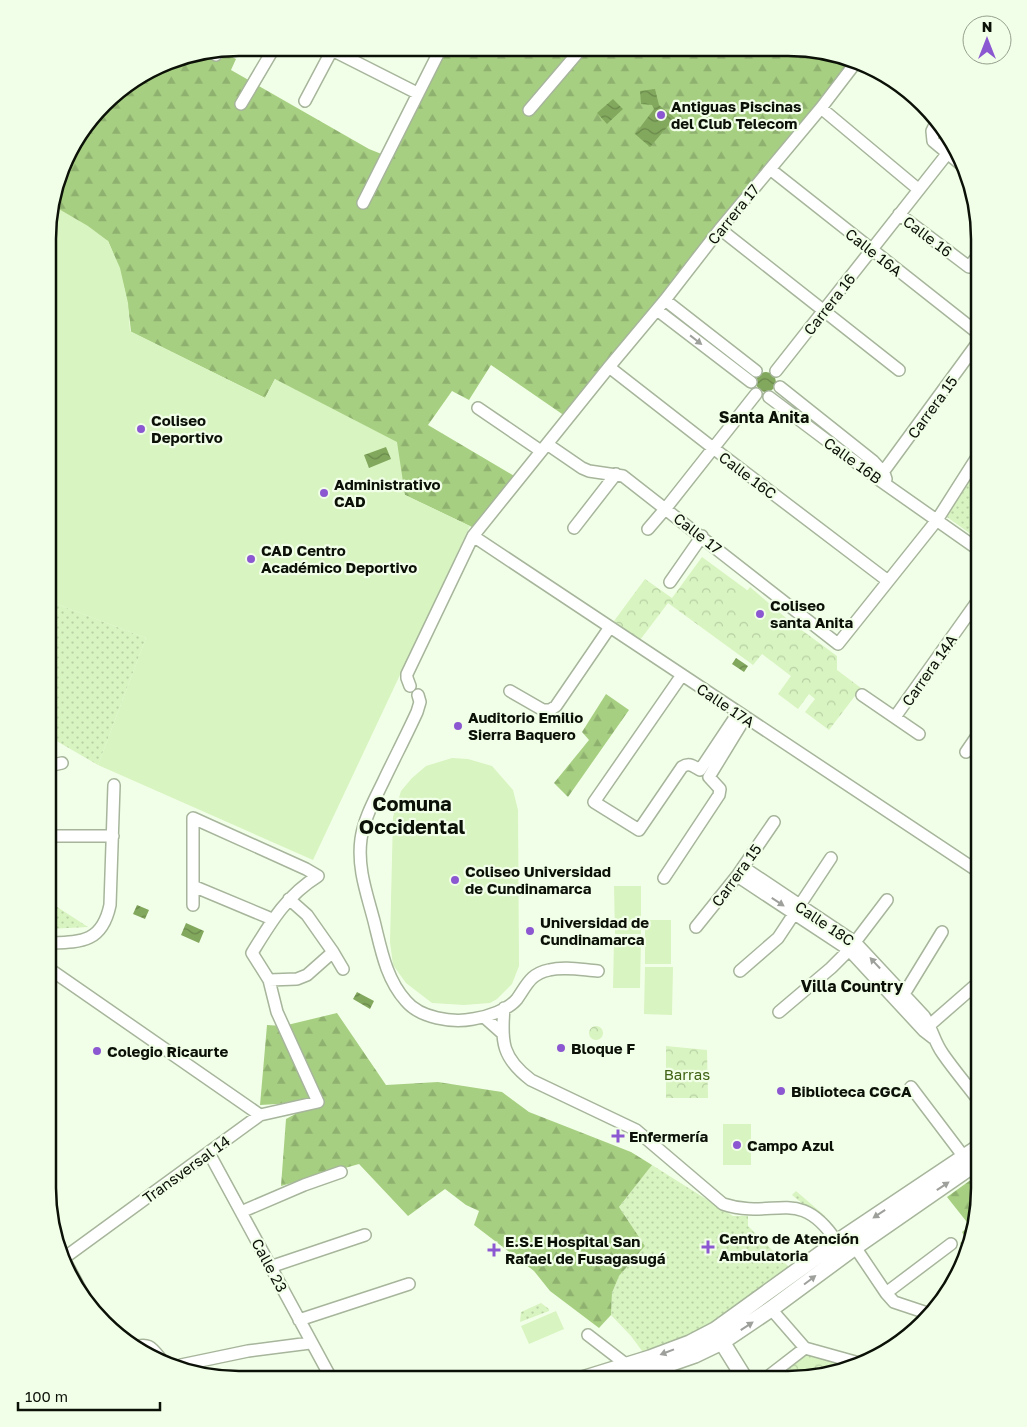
<svg xmlns="http://www.w3.org/2000/svg" width="1027" height="1427" font-family="'Golos Text',sans-serif">
<defs>
<pattern id="grass-dots" width="8" height="8" patternUnits="userSpaceOnUse" patternTransform="scale(1.25)"><rect width="8" height="8" fill="#d8f4c0"/><path d="M2 2h.1M6 6h.1" fill="none" stroke="#b8d0a4" stroke-width="1.8" stroke-linecap="round"/></pattern>
<pattern id="forest-firs" width="22" height="20" patternUnits="userSpaceOnUse" patternTransform="scale(1.25)"><rect width="22" height="20" fill="#a7cf82"/><path d="M5 1l3.5 6h-7zM16 11l3.5 6h-7z" fill="#8fb16f"/></pattern>
<pattern id="park-crowns" width="20" height="18" patternUnits="userSpaceOnUse" patternTransform="scale(1.25)"><rect width="20" height="18" fill="#d8f4c0"/><path d="M2 6a3 3 0 1 1 6 0M12 15a3 3 0 1 1 6 0" fill="none" stroke="#b8d0a4"/></pattern>
<pattern id="water-waves" width="16" height="10" patternUnits="userSpaceOnUse" patternTransform="scale(1.25)"><rect width="16" height="10" fill="#82a85d"/><path d="M0 5q4-4 8 0t8 0" fill="none" stroke="#69874b"/></pattern>
</defs>
<rect width="100%" height="100%" fill="#f2ffe8"/>
<!-- grass -->
<path fill="url(#grass-dots)" d="M979 466V540L947 517Z
M49 601 146 638 98 765 48 736Z
M48 901 88 927 48 929Z
M652 1165 733 1216H748V1226L790 1268 713 1326 645 1355 631 1336 611 1315 612 1293 619 1276 645 1246 619 1207Z
M796 1191 825 1216 822 1220 792 1195Z
M541 1303 549 1309V1311L520 1322 521 1312Z"/>
<!-- forest -->
<path fill="url(#forest-firs)" d="M446 48 813 49 853 60 565 416 491 365 469 400 452 391 428 425 516 477 474 528 405 495 275 379 265 398 131 332C128 298 122 273 108 241L49 214 73 144 113 95 177 58 221 51 236 59 231 70 369 149 389 157Z
M938 128 960 155 961 161 936 139Z
M606 694 629 710 568 797 554 783 589 740 582 732Z
M337 1013 386 1085 438 1082 502 1092 529 1112 631 1152 652 1165 619 1207 645 1246 619 1276 612 1293 611 1315 599 1328 550 1291 534 1271 474 1225 479 1211 466 1205 445 1189 408 1216 359 1164 281 1186 286 1119 312 1105 311 1102 260 1105 267 1025 283 1026Z
M979 1174V1201L967 1254 960 1243 966 1239 962 1232 970 1226 947 1197Z"/>
<!-- park -->
<path fill="url(#park-crowns)" d="M702 557 837 656V670L861 688 829 730 805 712 815 699 809 694 798 709 778 694 791 676 762 654 753 665 668 603 640 640 614 621 645 579 672 598Z
M589 1033a7 7 0 1 1 14 0a7 7 0 1 1-14 0Z
M666 1046 707 1050 708 1098H666Z
M806 1352 852 1365 788 1379H771Z"/>
<!-- pitch -->
<path fill="#d8f4c0" d="M52 205 88 226 108 241 120 268 128 303 130 331 265 398 275 379 397 442 405 495 470 526 313 860 98 765 146 638 49 601V214Z
M750 587 786 618 768 637 733 610Z
M452 758 468 759 492 766 513 790 518 810 519 966 512 984 497 999 490 1003 464 1005 432 1003 406 983 393 965 390 942 393 817 401 791 412 778 426 766Z
M614 886H641V934H615Z
M645 920H671V964H645Z
M614 939H641L640 988H613Z
M645 967H673L672 1015 644 1014Z
M723 1124H751V1165H723Z
M556 1311 564 1329 529 1344 521 1326Z"/>
<!-- water -->
<path fill="url(#water-waves)" d="M655 89 659 105 675 118 650 147 635 134 654 109 652 105 641 104 640 91Z
M613 99 623 109 607 124 597 113Z
M756 382a10 10 0 1 1 20 0a10 10 0 1 1-20 0Z
M386 447 391 459 369 468 364 455Z
M736 658 748 666 744 672 732 664Z
M137 905 149 910 145 919 133 914Z
M186 923 204 931 199 943 181 935Z
M357 992 374 1001 370 1009 353 999Z"/>
<g fill="none" stroke-linecap="round" stroke-linejoin="round">
<defs>
<path id="street" d="M328 48 417 93
M211 52 216 55
M898 83 907 91
M305 101 332 50
M241 104 274 48
M821 108 918 189
M529 110 581 49
M935 125 932 131 933 141 963 166
M770 169 979 334
M363 203 441 48
M899 214 969 267 979 254
M720 229 899 370
M665 300 756 371
M657 310 751 382
M609 367 713 448 888 581
M776 371 947 154
M780 387 873 461 884 473 886 479
M769 397 878 479 979 550
M478 408 541 451
M547 444 582 468 589 471 623 476 838 644 937 520 979 454
M878 479 979 341
M574 528 616 474
M648 529 666 508 756 394
M473 536 979 872
M670 582 702 536
M682 675 594 802 639 830 682 767C689 762 693 766 700 770L738 713
M410 686 407 678V674L473 536 609 367 665 300 720 229 821 108 857 61
M510 691 543 710H550L556 706 610 627
M418 695 420 702 417 712C407 734 395 757 384 780 375 799 364 818 361 839 357 868 367 894 374 921 381 949 386 979 406 1001 420 1018 452 1023 473 1019 487 1017 508 1010 517 999 527 985 530 974 549 970 565 966 583 970 598 971
M862 695 919 734
M895 717 979 599
M966 752 979 733
M48 766 62 763
M48 836H113
M743 867 855 942 924 1016C932 1028 934 1042 943 1054 954 1070 967 1085 979 1101
M737 876 849 950 924 1031 933 1038
M664 878 719 795 720 789 709 777 745 718
M193 886 272 919
M289 899 307 915 333 952 343 969
M696 927 737 876 774 822
M48 943C81 942 102 943 110 905L114 785
M48 968 260 1115
M740 971 778 938 831 858
M269 980 297 979 307 975 333 952
M901 999 942 932
M504 1008C501 1042 502 1058 531 1080L636 1130 723 1204C774 1221 799 1184 837 1242
M779 1012 831 968 849 950 887 900
M484 1017 502 1033
M924 1030 979 982
M911 1087 964 1157
M209 1153 331 1378
M970 1167 979 1178
M241 1212 304 1185 341 1172
M855 1247 886 1293 894 1302 930 1314
M64 1258 260 1115 318 1102 277 1012 269 980 252 953C271 922 286 896 318 876L306 869 193 818V905
M65 1261 87 1302
M270 1267 365 1235
M886 1293 951 1244
M771 1309 805 1348 859 1363
M299 1320 409 1284
M588 1335 627 1365 628 1369
M133 1347C148 1343 151 1346 160 1358
M181 1365 248 1351 310 1343
M765 1379 805 1348"/>
<path id="secondary" d="M717 1334 745 1379
M582 1379 650 1358 690 1343 715 1330 837 1242 979 1147
M626 1379 695 1355 722 1342 771 1309 855 1247 979 1161"/>
</defs>
<!-- street casing -->
<use href="#street" stroke="#a6b59b" stroke-width="14"/>
<!-- secondary casing -->
<use href="#secondary" stroke="#a6b59b" stroke-width="18"/>
<!-- street -->
<use href="#street" stroke="#fff" stroke-width="11"/>
<!-- secondary -->
<use href="#secondary" stroke="#fff" stroke-width="15"/>
</g>
<!-- one-way arrows -->
<defs><path id="oneway-solid" d="M-6-.8H1V-3.2L6.5 0L1 3.2V.8H-6Z" transform="scale(1.25)"/></defs>
<g fill="#9ea09c">
<use href="#oneway-solid" transform="translate(696 340) rotate(38)"/>
<use href="#oneway-solid" transform="translate(778 902) rotate(33)"/>
<use href="#oneway-solid" transform="translate(875 963) rotate(-133)"/>
<use href="#oneway-solid" transform="translate(943 1186) rotate(-34)"/>
<use href="#oneway-solid" transform="translate(879 1214) rotate(146)"/>
<use href="#oneway-solid" transform="translate(810 1280) rotate(-37)"/>
<use href="#oneway-solid" transform="translate(747 1326) rotate(-33)"/>
<use href="#oneway-solid" transform="translate(667 1352) rotate(159)"/>
</g>
<!-- markers -->
<g fill="#8c58d1" stroke="#f2ffe8" stroke-width="2">
<circle cx="661" cy="115" r="5"/>
<circle cx="141" cy="429" r="5"/>
<circle cx="324" cy="493" r="5"/>
<circle cx="251" cy="559" r="5"/>
<circle cx="760" cy="614" r="5"/>
<circle cx="458" cy="726" r="5"/>
<circle cx="455" cy="880" r="5"/>
<circle cx="530" cy="931" r="5"/>
<circle cx="561" cy="1048" r="5"/>
<circle cx="97" cy="1051" r="5"/>
<circle cx="781" cy="1091" r="5"/>
<path d="M615.5 1128.5h5v5h5v5h-5v5h-5v-5h-5v-5h5z"/>
<circle cx="737" cy="1145" r="5"/>
<path d="M705.5 1239.5h5v5h5v5h-5v5h-5v-5h-5v-5h5z"/>
<path d="M491.5 1242.5h5v5h5v5h-5v5h-5v-5h-5v-5h5z"/>
</g>
<g text-anchor="middle" dominant-baseline="central" stroke-width="4.5" stroke-linejoin="round" paint-order="stroke">
<!-- poi labels -->
<g font-size="15" font-weight="bold" fill="#0c1108" stroke="#f2ffe8" text-anchor="start">
<text x="671" y="106">Antiguas Piscinas<tspan x="671" dy="17">del Club Telecom</tspan></text>
<text x="151" y="420">Coliseo<tspan x="151" dy="17">Deportivo</tspan></text>
<text x="334" y="484">Administrativo<tspan x="334" dy="17">CAD</tspan></text>
<text x="261" y="550">CAD Centro<tspan x="261" dy="17">Académico Deportivo</tspan></text>
<text x="770" y="605">Coliseo<tspan x="770" dy="17">santa Anita</tspan></text>
<text x="468" y="717">Auditorio Emilio<tspan x="468" dy="17">Sierra Baquero</tspan></text>
<text x="465" y="871">Coliseo Universidad<tspan x="465" dy="17">de Cundinamarca</tspan></text>
<text x="540" y="922">Universidad de<tspan x="540" dy="17">Cundinamarca</tspan></text>
<text x="571" y="1048">Bloque F</text>
<text x="107" y="1051">Colegio Ricaurte</text>
<text x="791" y="1091">Biblioteca CGCA</text>
<text x="629" y="1136">Enfermería</text>
<text x="747" y="1145">Campo Azul</text>
<text x="719" y="1238">Centro de Atención<tspan x="719" dy="17">Ambulatoria</tspan></text>
<text x="505" y="1241">E.S.E Hospital San<tspan x="505" dy="17">Rafael de Fusagasugá</tspan></text>
</g>
<!-- street labels -->
<g font-size="15" fill="#0c1108" stroke="#f2ffe8">
<text transform="translate(733 214) rotate(-51)">Carrera 17</text>
<text transform="translate(928 236) rotate(37)">Calle 16</text>
<text transform="translate(874 252) rotate(38)">Calle 16A</text>
<text transform="translate(829 304) rotate(-52)">Carrera 16</text>
<text transform="translate(932 407) rotate(-54)">Carrera 15</text>
<text transform="translate(853 460) rotate(36)">Calle 16B</text>
<text transform="translate(748 475) rotate(37)">Calle 16C</text>
<text transform="translate(698 533) rotate(38)">Calle 17</text>
<text transform="translate(929 670) rotate(-55)">Carrera 14A</text>
<text transform="translate(726 705) rotate(34)">Calle 17A</text>
<text transform="translate(736 875) rotate(-54)">Carrera 15</text>
<text transform="translate(825 923) rotate(34)">Calle 18C</text>
<text transform="translate(186 1169) rotate(-36)">Transversal 14</text>
<text transform="translate(270 1265) rotate(62)">Calle 23</text>
</g>
<!-- park labels -->
<g font-size="15" fill="#406314" stroke="#f2ffe8">
<text x="687" y="1074">Barras</text>
</g>
<!-- neighbourhood labels -->
<g font-size="16" font-weight="bold" fill="#0c1108" stroke="#f2ffe8">
<text x="764" y="417">Santa Anita</text>
<text x="852" y="986">Villa Country</text>
</g>
<!-- district labels -->
<g font-size="20" font-weight="bold" fill="#0c1108" stroke="#f2ffe8">
<text x="412" y="803">Comuna<tspan x="412" dy="23">Occidental</tspan></text>
</g>
</g>
<!-- crop -->
<path d="M0 0H1027V1427H0ZM239 56H788A183 183 0 0 1 971 239V1188A183 183 0 0 1 788 1371H239A183 183 0 0 1 56 1188V239A183 183 0 0 1 239 56Z" fill="#f2ffe8" fill-rule="evenodd"/>
<path fill="none" stroke="#0c1108" stroke-width="2.5" d="M239 56H788A183 183 0 0 1 971 239V1188A183 183 0 0 1 788 1371H239A183 183 0 0 1 56 1188V239A183 183 0 0 1 239 56Z"/>
<!-- north arrow -->
<g transform="translate(987 40)"><circle r="24" fill="#f2ffe8" stroke="#96a08e"/>
<path d="M0-4L9 19L0 12L-9 19Z" fill="#8c58d1"/>
<text y="-8" font-size="14" font-weight="bold" text-anchor="middle" fill="#0c1108">N</text>
</g>
<!-- scale -->
<path d="M18 1402v8h142v-8" fill="none" stroke="#0c1108" stroke-width="2.5"/>
<text x="25" y="1402" font-size="15" fill="#0c1108" stroke="#f2ffe8" stroke-width="4" paint-order="stroke">100 m</text>
</svg>
